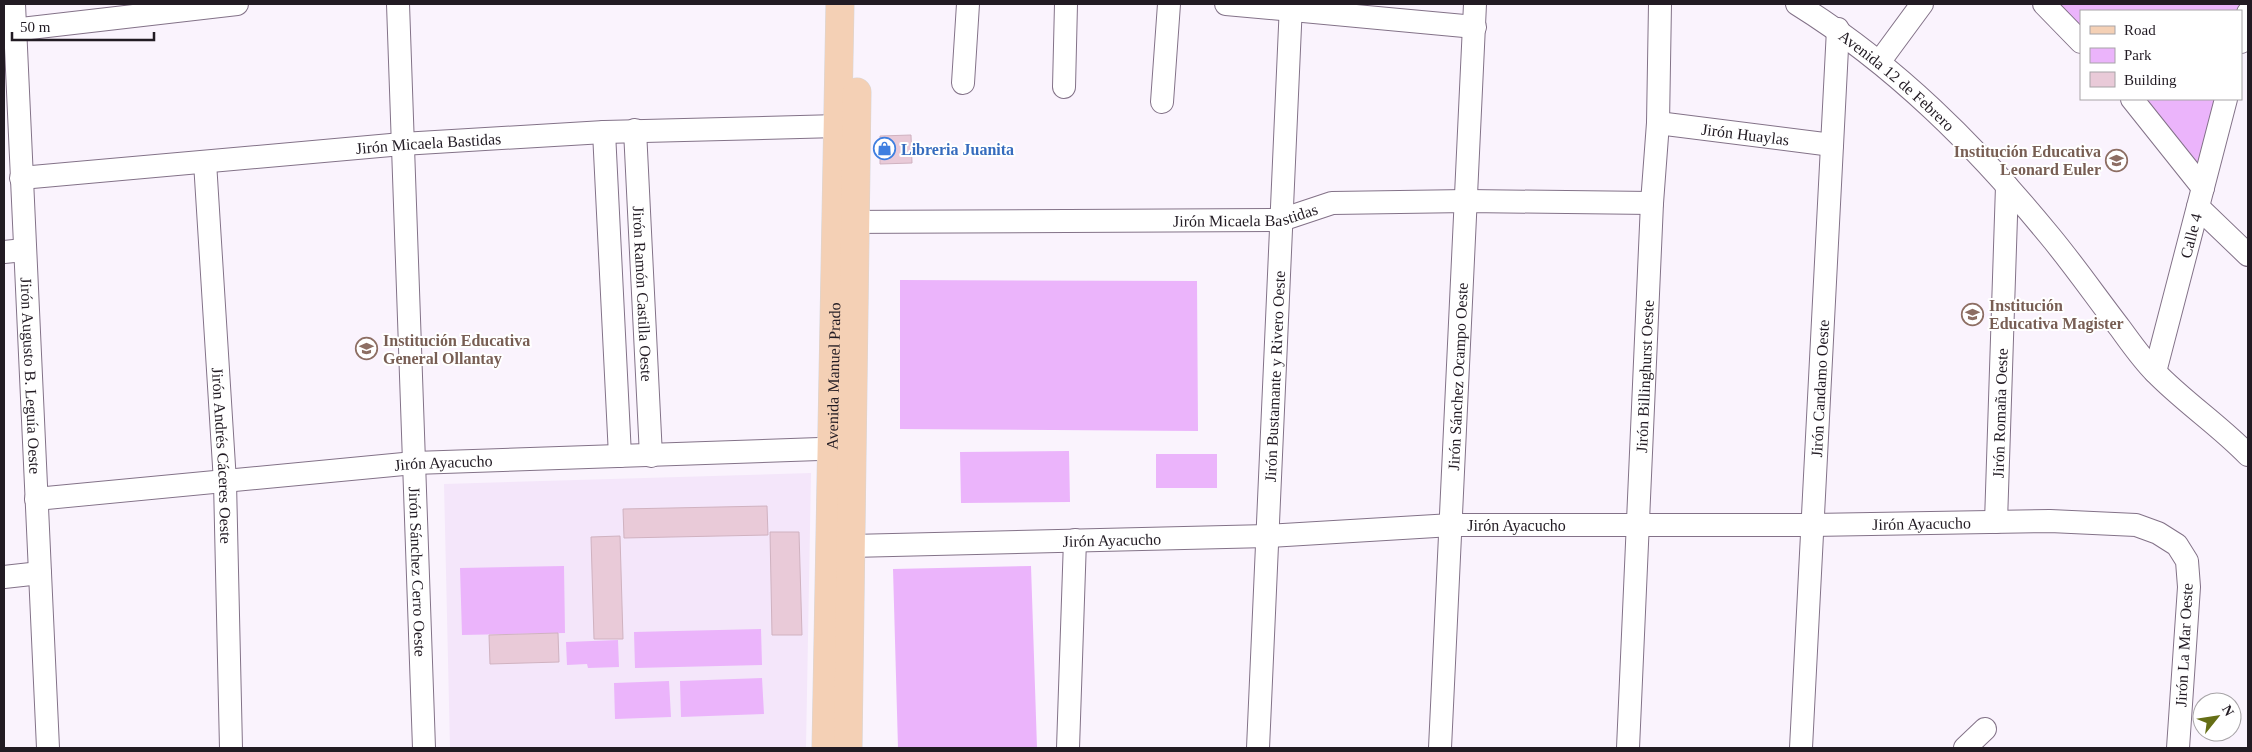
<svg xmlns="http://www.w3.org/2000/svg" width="2252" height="752" font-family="Georgia,serif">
<rect width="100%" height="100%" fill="#faf3fd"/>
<!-- education -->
<path fill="#f4e6fa" d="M811 473 806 748H450L444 484Z"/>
<!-- green -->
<path fill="#ebb4fb" d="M2056 4H2242L2240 11H2081V37Z
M2138 99H2217L2198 171Z
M900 280 1197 281 1198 431 900 429Z
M1069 451 1070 502 961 503 960 452Z
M1156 454H1217V488H1156Z
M564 566 565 633 462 635 460 568Z
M1031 566 1037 748H898L893 569Z
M761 629 762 665 635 668 634 632Z
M618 640 619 667 588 668 587 664 567 665 566 642Z
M762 678 764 714 681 717 680 681Z
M669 681 671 717 615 719 614 683Z"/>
<!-- building -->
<path fill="#e9cad8" stroke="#d0b2c0" d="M911 135 912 163 880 164V136Z
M767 506 768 535 624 538 623 509Z
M770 532H799L802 635H772Z
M620 536 623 639H594L591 537Z
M558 633 559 662 490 664 489 635Z"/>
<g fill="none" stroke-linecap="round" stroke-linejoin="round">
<defs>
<g id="minor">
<path id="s1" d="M14 4 48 748"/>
<path id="s2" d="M398 4 424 748"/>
<path d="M1226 4 1475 27"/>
<path id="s3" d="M1797 4C1895 65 1976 146 2049 235 2074 265 2096 297 2120 328 2131 343 2142 359 2155 372 2184 402 2219 425 2248 455"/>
<path d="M2044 4 2081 42"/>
<path d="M4 31 237 4"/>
<path d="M2241 42 2248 13"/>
<path d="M1880 61 1922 4"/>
<path d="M963 83 968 4"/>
<path d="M1064 87 1066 4"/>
<path d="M2132 99 2203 188"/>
<path d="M1162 102 1169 4"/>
<path id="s4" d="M1658 123 1832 145"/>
<path id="s5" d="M635 130 651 456"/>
<path d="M604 132 620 456"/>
<path id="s6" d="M205 162 225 482 231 748"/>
<path id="s7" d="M21 178 402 144 604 132 838 126"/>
<path d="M2198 207 2248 255"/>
<path id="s8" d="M838 222 1281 220 1332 203 1467 201 1652 203"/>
<path d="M4 252 24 250"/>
<path id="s9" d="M2155 372 2226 99"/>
<path id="s10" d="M36 499 414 463 848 448"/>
<path id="s11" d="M1996 522 2007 186"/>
<path id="s12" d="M851 546 1268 536 1452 525H1812L2050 521 2136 525 2158 533 2177 545 2187 561 2189 587 2178 748"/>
<path d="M4 577 40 573"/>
<path d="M1068 748 1075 540"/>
<path id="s13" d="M1258 748 1291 4"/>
<path id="s14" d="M1440 748 1475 4"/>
<path id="s15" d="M1628 748 1652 203 1658 123 1660 4"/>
<path id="s16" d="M1801 748 1838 29"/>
<path d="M1965 748 1985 729"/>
</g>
<g id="major">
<path id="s17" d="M826 748 840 4"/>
<path d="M848 748 857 92"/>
</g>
</defs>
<!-- minor casing -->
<use href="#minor" stroke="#837288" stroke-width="24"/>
<!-- major casing -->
<use href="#major" stroke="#d7d6d7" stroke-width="29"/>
<!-- minor -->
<use href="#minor" stroke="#fff" stroke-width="22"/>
<!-- major -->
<use href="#major" stroke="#f4d0b5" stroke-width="28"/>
</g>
<!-- icons -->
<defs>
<symbol id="shop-ring" viewBox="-11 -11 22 22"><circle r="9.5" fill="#fff" stroke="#3f7fe0" stroke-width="1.5"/><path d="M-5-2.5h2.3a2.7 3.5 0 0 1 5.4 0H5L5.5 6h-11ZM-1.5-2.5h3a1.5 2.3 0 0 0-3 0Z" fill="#3f7fe0"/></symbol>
<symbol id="school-ring" viewBox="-11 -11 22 22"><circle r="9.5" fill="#fff" stroke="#8d6e63" stroke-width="1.5"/><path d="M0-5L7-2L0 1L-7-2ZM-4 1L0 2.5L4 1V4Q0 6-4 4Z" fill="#8d6e63"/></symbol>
</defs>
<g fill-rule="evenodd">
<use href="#shop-ring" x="872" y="136" width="25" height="25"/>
<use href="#school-ring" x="2104" y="148" width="25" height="25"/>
<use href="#school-ring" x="1960" y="302" width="25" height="25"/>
<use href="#school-ring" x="354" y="336" width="25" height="25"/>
</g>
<g text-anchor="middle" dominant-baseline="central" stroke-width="4" stroke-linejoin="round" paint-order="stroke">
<!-- street labels -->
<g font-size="16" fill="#221b23" stroke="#fff">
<text stroke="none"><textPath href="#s3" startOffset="126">Avenida 12 de Febrero</textPath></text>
<text stroke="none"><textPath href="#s4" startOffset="88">Jirón Huaylas</textPath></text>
<text stroke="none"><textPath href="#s7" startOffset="409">Jirón Micaela Bastidas</textPath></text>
<text stroke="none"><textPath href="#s8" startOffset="408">Jirón Micaela Bastidas</textPath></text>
<text stroke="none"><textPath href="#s9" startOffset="141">Calle 4</textPath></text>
<text stroke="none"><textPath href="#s5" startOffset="164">Jirón Ramón Castilla Oeste</textPath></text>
<text stroke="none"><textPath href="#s1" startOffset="372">Jirón Augusto B. Leguía Oeste</textPath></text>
<text stroke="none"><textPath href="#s17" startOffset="372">Avenida Manuel Prado</textPath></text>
<text stroke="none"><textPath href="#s13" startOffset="372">Jirón Bustamante y Rivero Oeste</textPath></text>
<text stroke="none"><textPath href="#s14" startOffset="372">Jirón Sánchez Ocampo Oeste</textPath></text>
<text stroke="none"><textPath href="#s15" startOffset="372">Jirón Billinghurst Oeste</textPath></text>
<text stroke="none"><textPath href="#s16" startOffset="360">Jirón Candamo Oeste</textPath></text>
<text stroke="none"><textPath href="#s11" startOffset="109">Jirón Romaña Oeste</textPath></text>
<text stroke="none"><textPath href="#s6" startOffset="294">Jirón Andrés Cáceres Oeste</textPath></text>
<text stroke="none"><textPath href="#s10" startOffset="409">Jirón Ayacucho</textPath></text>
<text stroke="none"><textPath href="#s12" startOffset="1071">Jirón Ayacucho</textPath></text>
<text stroke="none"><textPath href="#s12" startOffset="666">Jirón Ayacucho</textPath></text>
<text stroke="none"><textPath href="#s12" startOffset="261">Jirón Ayacucho</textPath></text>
<text stroke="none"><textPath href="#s2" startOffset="568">Jirón Sánchez Cerro Oeste</textPath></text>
<text transform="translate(2184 645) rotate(-87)">Jirón La Mar Oeste</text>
</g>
<!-- shop labels -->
<g font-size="16" font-weight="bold" fill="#366cbe" stroke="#fff" text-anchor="start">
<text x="901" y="149">Libreria Juanita</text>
</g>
<!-- education labels -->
<g font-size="16" font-weight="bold" fill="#785e54" stroke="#fff" text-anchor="start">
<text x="2101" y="151" text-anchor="end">Institución Educativa<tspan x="2101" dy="18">Leonard Euler</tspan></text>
<text x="1989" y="305">Institución<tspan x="1989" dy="18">Educativa Magister</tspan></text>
<text x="383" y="340">Institución Educativa<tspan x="383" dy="18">General Ollantay</tspan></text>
</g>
</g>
<!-- border -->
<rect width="2252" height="752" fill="none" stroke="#221b23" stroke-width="10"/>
<!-- legend -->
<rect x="2080" y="10" width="162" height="90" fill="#ffffff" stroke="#a7a4a7"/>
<rect x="2090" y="26" width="25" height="8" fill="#f4d0b5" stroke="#a7a4a7"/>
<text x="2124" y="35" font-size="15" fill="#221b23">Road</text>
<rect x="2090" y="48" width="25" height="15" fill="#ebb4fb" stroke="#a7a4a7"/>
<text x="2124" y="60" font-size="15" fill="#221b23">Park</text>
<rect x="2090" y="72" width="25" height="15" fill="#e9cad8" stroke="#a7a4a7"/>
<text x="2124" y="85" font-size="15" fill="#221b23">Building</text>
<!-- north arrow -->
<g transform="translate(2217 717) rotate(60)"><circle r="24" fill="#ffffff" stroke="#a7a4a7"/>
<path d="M0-4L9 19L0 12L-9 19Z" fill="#656e15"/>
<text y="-8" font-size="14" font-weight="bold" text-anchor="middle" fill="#221b23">N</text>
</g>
<!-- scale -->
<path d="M12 32v8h142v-8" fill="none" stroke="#221b23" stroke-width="2.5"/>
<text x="20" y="32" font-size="15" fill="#221b23" stroke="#ffffff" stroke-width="4" paint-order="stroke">50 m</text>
</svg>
